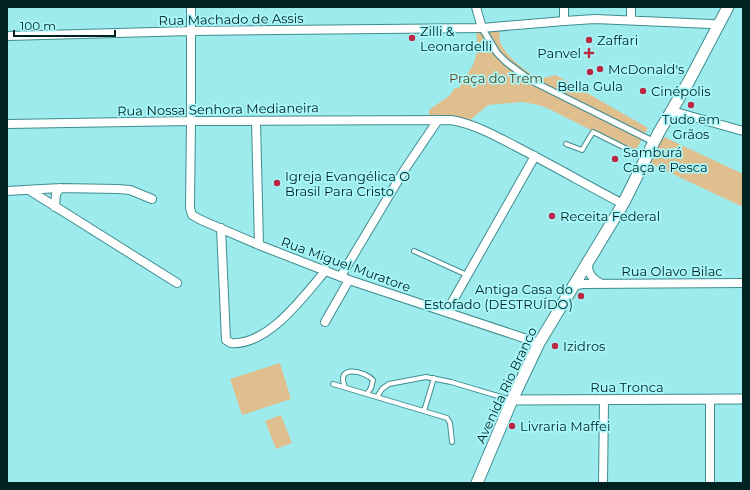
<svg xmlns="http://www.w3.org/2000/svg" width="750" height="490" font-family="Montserrat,sans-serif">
<rect width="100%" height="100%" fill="#9debed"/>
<!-- green -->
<path fill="#e0bf8f" d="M499 28C500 33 499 39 501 44 508 58 525 71 539 79L556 75 648 128 635 152 547 108 538 105 523 102 488 105 468 122 429 119V110L449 96 455 88H459L473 65 478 49 476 30Z
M662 136 743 174V207L647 162Z
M280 363 291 399 242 415 230 379Z
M281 415 292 443 276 449 265 421Z"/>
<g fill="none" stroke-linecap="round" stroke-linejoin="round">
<defs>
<path id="service" d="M566 144 582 150 593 132 645 158
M414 251 467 275
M333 384 447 418 450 423 452 442
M345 387C335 364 365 371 373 380L371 388 367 394
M377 397 382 389 389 384 426 377 451 382 511 400
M424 411 434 378"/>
<path id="pedestrian" d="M482 28 497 53 506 62 530 80 654 142"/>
<path id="minor" d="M191 7V121L190 208 192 215 201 220 259 245 349 280 539 343
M476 7 482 28
M564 7V21
M631 7V20
M7 36 191 31 482 28 564 21 595 19 711 24 718 25
M672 111 743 131
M256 121 259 245
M7 124 191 121 451 120C474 124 494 135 515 146 552 165 587 185 623 204
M29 190 177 283
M7 191 60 188 118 189 130 190 152 199
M55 207 56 194 60 188
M221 228 226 340 231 343C268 346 304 296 326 270
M588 261C587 272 591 278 600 283
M341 276 405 169 438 120
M572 286 582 284 743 283
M447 311 535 156
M325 322 349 280
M603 483 604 400
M710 483V399"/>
<path id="tertiary" d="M512 400 743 399"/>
<path id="secondary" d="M477 483 512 400 539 343 623 204 659 132 689 81 728 7"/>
</defs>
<!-- service casing -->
<use href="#service" stroke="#3f8d8f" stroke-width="6"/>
<!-- pedestrian casing -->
<use href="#pedestrian" stroke="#3f8d8f" stroke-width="8"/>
<!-- minor casing -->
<use href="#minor" stroke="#3f8d8f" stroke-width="10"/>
<!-- tertiary casing -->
<use href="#tertiary" stroke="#3f8d8f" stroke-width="11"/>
<!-- secondary casing -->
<use href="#secondary" stroke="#3f8d8f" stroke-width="13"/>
<!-- service -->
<use href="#service" stroke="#fff" stroke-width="4"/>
<!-- pedestrian -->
<use href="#pedestrian" stroke="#fff" stroke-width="5.5"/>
<!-- minor -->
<use href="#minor" stroke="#fff" stroke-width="8"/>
<!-- tertiary -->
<use href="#tertiary" stroke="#fff" stroke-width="9"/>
<!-- secondary -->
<use href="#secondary" stroke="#fff" stroke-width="11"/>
</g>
<!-- markers -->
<g fill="#ba2841" stroke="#aaf8fa" stroke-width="1.5">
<circle cx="412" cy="38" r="4"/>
<circle cx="589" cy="40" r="4"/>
<path d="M587 47h4v4h4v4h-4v4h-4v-4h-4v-4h4z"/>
<circle cx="600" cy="69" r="4"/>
<circle cx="590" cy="72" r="4"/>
<circle cx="643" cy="91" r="4"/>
<circle cx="691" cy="105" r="4"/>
<circle cx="615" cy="159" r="4"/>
<circle cx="277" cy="183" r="4"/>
<circle cx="552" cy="216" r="4"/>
<circle cx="581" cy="296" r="4"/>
<circle cx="555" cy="346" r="4"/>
<circle cx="512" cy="426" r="4"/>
</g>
<g text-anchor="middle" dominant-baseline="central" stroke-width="3.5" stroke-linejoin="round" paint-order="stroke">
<!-- street labels -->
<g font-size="13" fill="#002122" stroke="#aaf8fa">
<text transform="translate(231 19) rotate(-1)">Rua Machado de Assis</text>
<text transform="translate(218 109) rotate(-1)">Rua Nossa Senhora Medianeira</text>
<text transform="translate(346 264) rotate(20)">Rua Miguel Muratore</text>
<text x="672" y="271">Rua Olavo Bilac</text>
<text transform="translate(506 385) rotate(-65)">Avenida Rio Branco</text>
<text x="627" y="387">Rua Tronca</text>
</g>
<!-- poi labels -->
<g font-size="13" fill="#002122" stroke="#aaf8fa" text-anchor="start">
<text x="420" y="31">Zilli &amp;<tspan x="420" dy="15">Leonardelli</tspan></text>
<text x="597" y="40">Zaffari</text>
<text x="581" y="53" text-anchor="end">Panvel</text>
<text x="608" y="69">McDonald's</text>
<text x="590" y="86" text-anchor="middle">Bella Gula</text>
<text x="651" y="91">Cinépolis</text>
<text x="691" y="119" text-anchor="middle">Tudo em<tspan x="691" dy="15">Grãos</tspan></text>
<text x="623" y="152">Samburá<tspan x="623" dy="15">Caça e Pesca</tspan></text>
<text x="285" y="176">Igreja Evangélica O<tspan x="285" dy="15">Brasil Para Cristo</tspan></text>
<text x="560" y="216">Receita Federal</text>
<text x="573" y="289" text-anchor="end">Antiga Casa do<tspan x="573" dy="15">Estofado (DESTRUÍDO)</tspan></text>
<text x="563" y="346">Izidros</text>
<text x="520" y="426">Livraria Maffei</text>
</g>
<!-- park labels -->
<g font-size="13" fill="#5b4115" stroke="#aaf8fa">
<text x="496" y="78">Praça do Trem</text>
</g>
</g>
<!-- border -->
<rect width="750" height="490" fill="none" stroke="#002122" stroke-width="16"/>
<!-- scale -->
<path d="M14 30v6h101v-6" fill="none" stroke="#002122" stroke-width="2"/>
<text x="20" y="30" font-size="12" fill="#002122" stroke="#aaf8fa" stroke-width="3" paint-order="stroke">100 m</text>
</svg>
